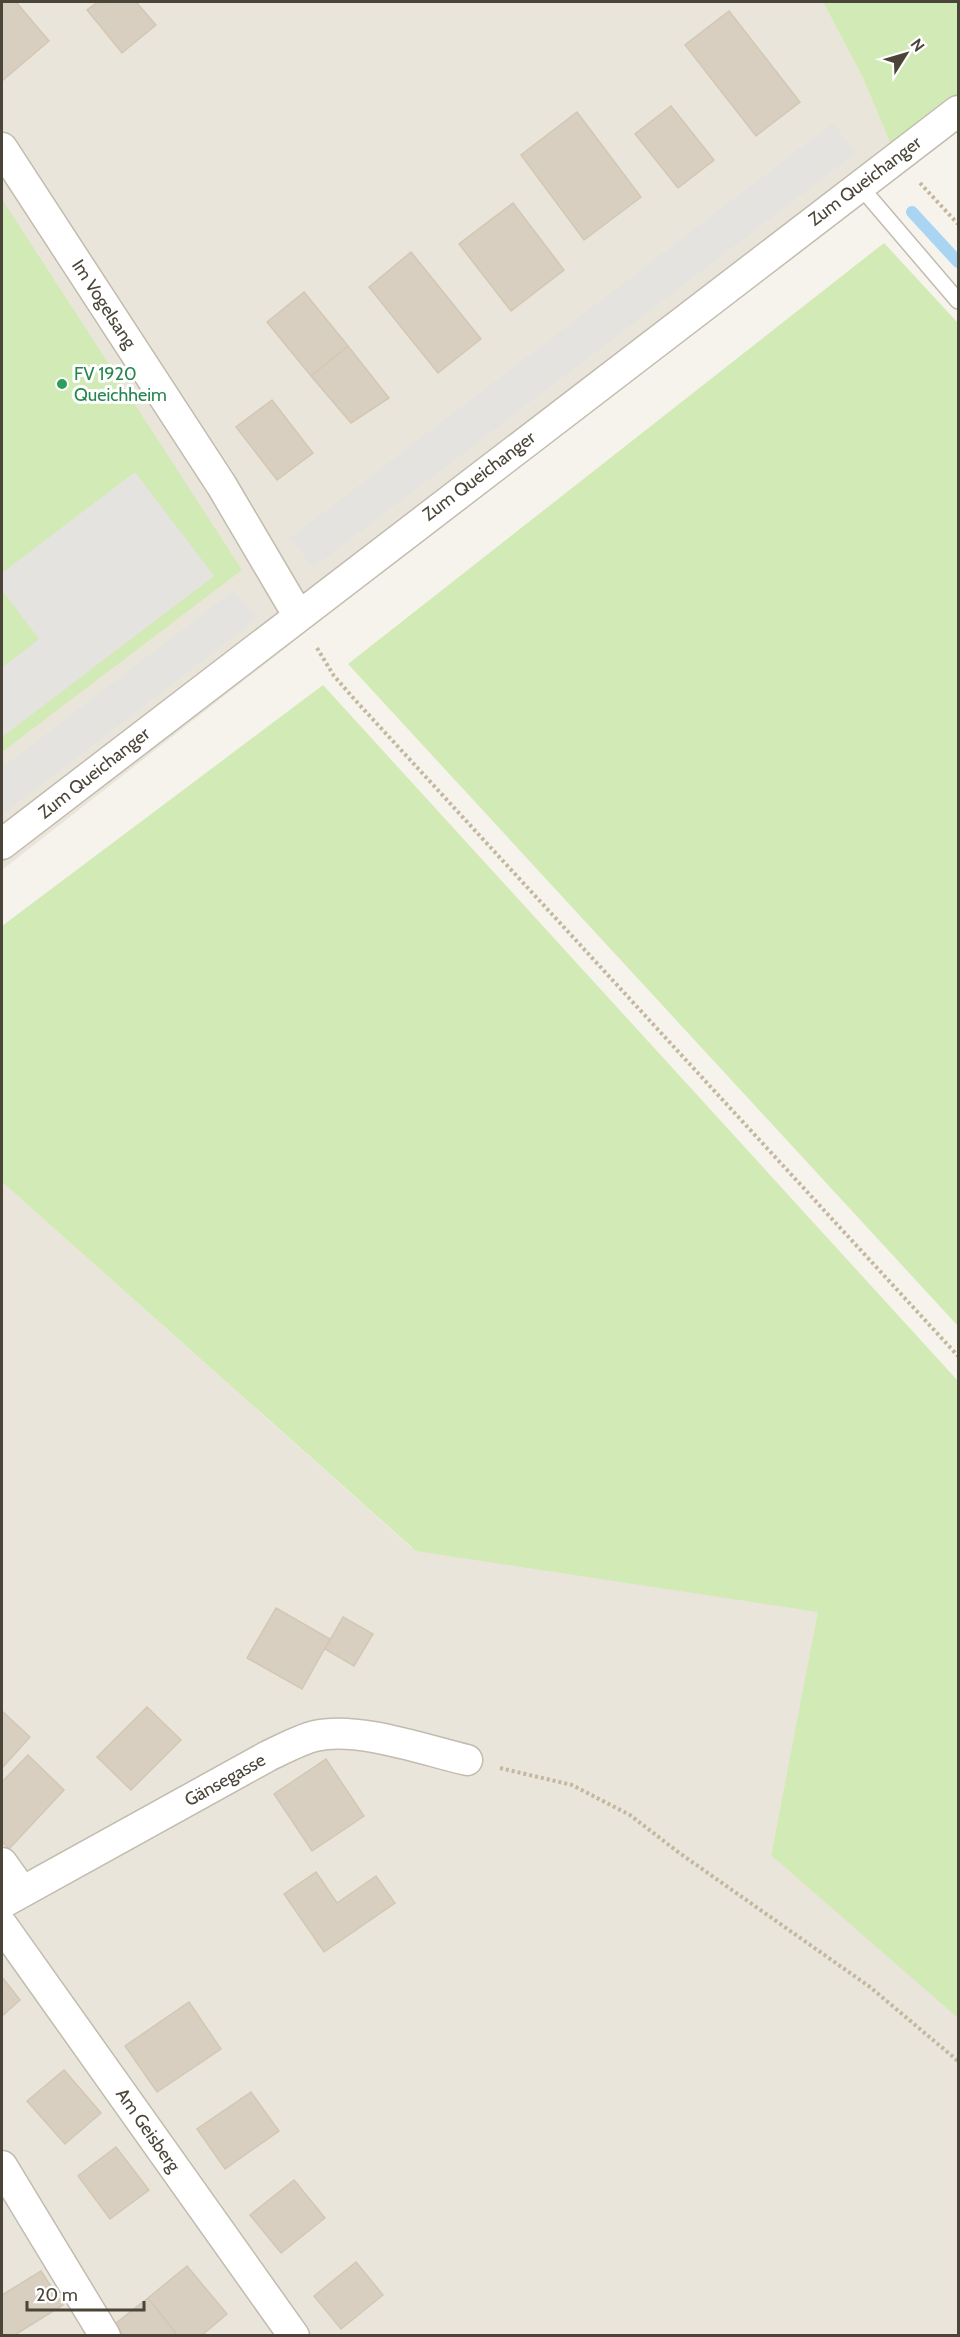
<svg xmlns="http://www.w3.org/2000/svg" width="960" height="2337" font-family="Cabin,sans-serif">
<rect width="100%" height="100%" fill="#f6f3ec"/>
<!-- residential -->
<path fill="#eae5da" d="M2 2H823L863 78 896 157 403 556 2 870Z
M2 1182 412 1548 819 1611 771 1854 958 2017V2335H2Z"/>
<!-- green -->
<path fill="#d2eab5" d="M823 2H958V111L896 157 863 78Z
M2 199 242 570 2 752Z
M884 243 958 323V1326L348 664Z
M323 685 958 1381V2018L771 1855 818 1612 416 1551 2 1182V926Z"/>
<!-- parking -->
<path fill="#e5e3e0" d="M833 123 856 153 313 568 290 538Z
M135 472 214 576 2 737V668L39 639 2 590V573Z
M234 590 257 619 2 815V768Z"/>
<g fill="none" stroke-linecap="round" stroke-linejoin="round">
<!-- stream -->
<path stroke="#a9d4f2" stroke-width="12" d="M912 212 958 262"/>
</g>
<!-- building -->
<path fill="#d8cfc1" stroke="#d3c7b4" stroke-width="1.5" d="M2 2H16L49 41 2 81Z
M98 2H136L156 25 122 53 87 10Z
M729 11 800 102 756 136 685 45Z
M671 106 714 160 678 188 635 134Z
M577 112 641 197 584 240 521 155Z
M513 203 564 270 511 311 459 244Z
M411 252 481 339 438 373 369 287Z
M304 292 348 346 311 376 267 322Z
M348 346 389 398 351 423 311 376Z
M272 400 313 453 277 480 236 427Z
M276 1608 330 1639 302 1689 247 1658Z
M343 1617 373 1634 354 1666 325 1649Z
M147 1707 181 1740 131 1790 97 1757Z
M2 1711 30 1737 2 1768Z
M28 1755 64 1790 9 1849 2 1842V1782Z
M326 1759 364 1816 312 1851 274 1794Z
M316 1872 337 1903 376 1876 395 1903 324 1952 284 1894Z
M2 1977 20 2000 2 2016Z
M189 2002 221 2049 157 2092 125 2046Z
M64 2070 101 2113 65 2144 27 2101Z
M251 2092 279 2131 225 2169 197 2129Z
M116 2147 149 2190 110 2219 78 2176Z
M294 2180 325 2218 281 2253 250 2215Z
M356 2262 383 2295 341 2329 314 2296Z
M187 2266 227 2314 201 2336H178L148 2298Z
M41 2271 63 2305 13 2336H2V2295Z
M148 2298 178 2336H124L115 2324Z"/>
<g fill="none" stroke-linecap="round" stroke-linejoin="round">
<defs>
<path id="lane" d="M859 185 958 301"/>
<path id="street" d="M2 148 222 486 298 615
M2 844 958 111
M2 1863 22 1891
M2 1903 268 1756C283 1749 299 1740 315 1736 358 1726 424 1750 467 1760
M2 1925 294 2336
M2 2166 105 2336"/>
</defs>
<!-- lane casing -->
<use href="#lane" stroke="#c2bbae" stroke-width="18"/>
<!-- street casing -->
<use href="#street" stroke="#c2bbae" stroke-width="33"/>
<!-- path -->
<path stroke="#c4b79f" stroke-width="4" stroke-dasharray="3 3" stroke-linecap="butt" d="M920 183 958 224
M317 648 334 676 356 701 958 1356
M500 1768 572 1785 630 1815 678 1852 870 1987 958 2061"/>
<!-- lane -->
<use href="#lane" stroke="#fff" stroke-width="15"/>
<!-- street -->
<use href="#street" stroke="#fff" stroke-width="30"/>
</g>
<!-- markers -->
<circle fill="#2e9e5b" stroke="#fff" stroke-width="2" cx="62" cy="384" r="6"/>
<g text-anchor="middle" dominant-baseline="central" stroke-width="6" stroke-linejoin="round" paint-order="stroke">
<!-- street labels -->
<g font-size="18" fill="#4b4439" stroke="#fff">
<text transform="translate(865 181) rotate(-37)">Zum Queichanger</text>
<text transform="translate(104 304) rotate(57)">Im Vogelsang</text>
<text transform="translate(479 476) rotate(-37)">Zum Queichanger</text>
<text transform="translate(94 773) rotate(-38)">Zum Queichanger</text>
<text transform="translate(225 1780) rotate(-29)">Gänsegasse</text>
<text transform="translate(148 2130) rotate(55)">Am Geisberg</text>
</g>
<!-- leisure labels -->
<g font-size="18" fill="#27864d" stroke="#fff" text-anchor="start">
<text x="74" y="374">FV 1920<tspan x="74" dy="21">Queichheim</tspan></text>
</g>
</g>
<!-- border -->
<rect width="960" height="2337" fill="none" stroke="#4b4439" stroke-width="6"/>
<!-- north arrow -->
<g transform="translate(906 54) rotate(53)" stroke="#ffffff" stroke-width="4.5" paint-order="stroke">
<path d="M0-4.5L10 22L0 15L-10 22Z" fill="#4b4439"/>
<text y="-9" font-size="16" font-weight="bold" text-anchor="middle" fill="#4b4439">N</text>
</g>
<!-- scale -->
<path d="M27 2301v9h117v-9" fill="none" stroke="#4b4439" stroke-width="3"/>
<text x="36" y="2301" font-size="18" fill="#4b4439" stroke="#ffffff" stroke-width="4.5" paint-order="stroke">20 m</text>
</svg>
